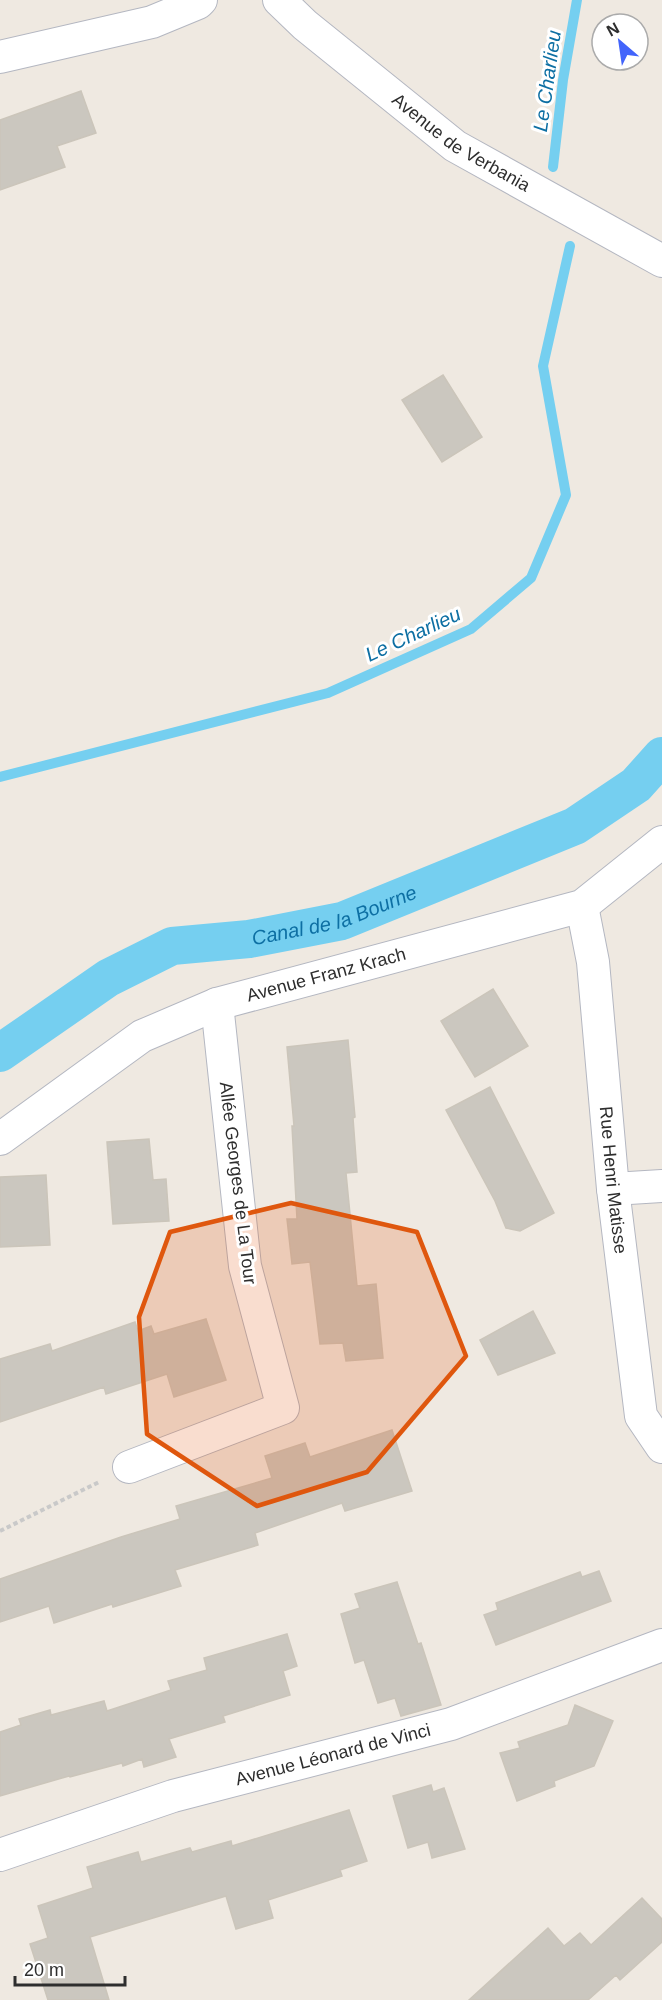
<svg xmlns="http://www.w3.org/2000/svg" width="662" height="2000" font-family="Helvetica,sans-serif">
<rect width="100%" height="100%" fill="#efe9e1"/>
<g fill="none" stroke-linecap="round" stroke-linejoin="round">
<!-- stream -->
<path stroke="#75cff0" stroke-width="10" d="M553 167 563 80 577 0
M0 777 328 693 471 629 531 578 566 495 543 366 570 246"/>
<!-- canal -->
<path stroke="#75cff0" stroke-width="38" id="s1" d="M0 1053 108 978 172 946 249 939 342 921 575 826 636 785 662 756"/>
</g>
<!-- building -->
<path fill="#cbc7bf" stroke="#cbc5ba" stroke-width="1.5" d="M81 91 96 133 57 146 65 167 0 190V120Z
M443 375 482 437 442 462 402 400Z
M493 989 528 1046 475 1077 441 1021Z
M348 1040 355 1117 353 1118 357 1172 346 1173 357 1286 376 1284 383 1358 346 1361 343 1343 320 1344 310 1262 292 1264 287 1219H297L292 1126H294L287 1047Z
M490 1087 554 1213 520 1231 506 1228 495 1201 446 1110Z
M149 1139 153 1180 166 1179 169 1221 113 1224 107 1142Z
M46 1175 50 1245 0 1247V1177Z
M533 1311 555 1353 498 1375 480 1340Z
M206 1319 226 1380 174 1397 167 1374 106 1394 104 1387 0 1422V1359L50 1344 52 1351 135 1322 138 1331 151 1326 154 1334Z
M392 1430 412 1491 345 1511 342 1503 255 1533 258 1545 175 1570 181 1586 113 1607 112 1604 54 1623 49 1606 0 1622V1579L121 1537 180 1519 176 1506 272 1478 265 1456 305 1443 310 1457Z
M599 1571 611 1601 496 1645 484 1615 498 1610 496 1603 580 1572 582 1577Z
M397 1582 418 1644 421 1643 441 1705 401 1716 395 1698 378 1703 364 1660 355 1663 341 1614 360 1608 355 1594Z
M287 1634 297 1666 283 1671 290 1695 223 1716 225 1722 169 1739 176 1757 144 1767 142 1759 123 1766 122 1763 70 1777 69 1776 0 1796V1732L21 1725 19 1719 50 1710 51 1715 104 1701 107 1711 171 1690 168 1681 207 1670 204 1658Z
M575 1705 613 1721 594 1766 554 1781 555 1786 517 1801 500 1753 520 1748 518 1742 568 1725Z
M431 1785 433 1792 444 1788 465 1849 432 1858 428 1842 408 1848 393 1796Z
M349 1810 367 1861 340 1870 342 1876 268 1900 273 1918 236 1929 226 1896 90 1937 109 2000H48L30 1944 48 1938 38 1906 93 1888 87 1867 138 1852 141 1862 190 1848 192 1852 231 1841 232 1846Z
M642 1898 662 1919V1942L620 1980 616 1975 588 2000H469L548 1928 564 1946 580 1933 591 1945Z"/>
<g fill="none" stroke-linecap="round" stroke-linejoin="round">
<defs>
<g id="street">
<path id="s2" d="M279 0 305 25 455 146 662 261"/>
<path d="M0 57 152 22 198 3 201 0"/>
<path id="s3" d="M582 906 593 962 613 1189 641 1416 662 1447"/>
<path id="s4" d="M0 1139 142 1036 217 1004 582 906 662 842"/>
<path d="M613 1189 662 1186"/>
<path d="M129 1467 283 1408 245 1266 217 1004"/>
<path id="s5" d="M0 1855 173 1796 451 1724 662 1645"/>
</g>
</defs>
<!-- street casing -->
<use href="#street" stroke="#b4b7c1" stroke-width="34"/>
<!-- path -->
<path stroke="#c9c9c9" stroke-width="4" stroke-dasharray="4.5 3" stroke-linecap="butt" d="M0 1531 99 1482"/>
<!-- street -->
<use href="#street" stroke="#fff" stroke-width="32"/>
</g>
<!-- marked area -->
<path fill="#df570e" fill-opacity="0.2" stroke="#df570e" stroke-width="4.5" stroke-linejoin="round" d="M291 1203 417 1232 466 1356 367 1472 257 1506 147 1434 139 1317 170 1232Z"/>
<g text-anchor="middle" dominant-baseline="central" stroke-width="6" stroke-linejoin="round" paint-order="stroke">
<!-- street labels -->
<g font-size="18" fill="#2e2e2e" stroke="#fff">
<text stroke="none"><textPath href="#s2" startOffset="232">Avenue de Verbania</textPath></text>
<text stroke="none"><textPath href="#s4" startOffset="370">Avenue Franz Krach</textPath></text>
<text stroke="none"><textPath href="#s3" startOffset="276">Rue Henri Matisse</textPath></text>
<text transform="translate(238 1183) rotate(83)">Allée Georges de La Tour</text>
<text stroke="none"><textPath href="#s5" startOffset="348">Avenue Léonard de Vinci</textPath></text>
</g>
<!-- water labels -->
<g font-size="20" font-style="italic" fill="#0d6fa3" stroke="#fff">
<text transform="translate(547 81) rotate(-82)">Le Charlieu</text>
<text transform="translate(413 634) rotate(-25)">Le Charlieu</text>
<text stroke="none"><textPath href="#s1" startOffset="369">Canal de la Bourne</textPath></text>
</g>
</g>
<!-- north arrow -->
<g transform="translate(620 42) rotate(331)"><circle r="28" fill="#ffffff" stroke="#ababab" stroke-width="1.5"/>
<path d="M0-4.5L10 22L0 15L-10 22Z" fill="#4264fb"/>
<text y="-9" font-size="16" font-weight="bold" text-anchor="middle" fill="#2e2e2e">N</text>
</g>
<!-- scale -->
<path d="M15 1976v9h110v-9" fill="none" stroke="#2e2e2e" stroke-width="3"/>
<text x="24" y="1976" font-size="18" fill="#2e2e2e" stroke="#ffffff" stroke-width="4.5" paint-order="stroke">20 m</text>
</svg>
